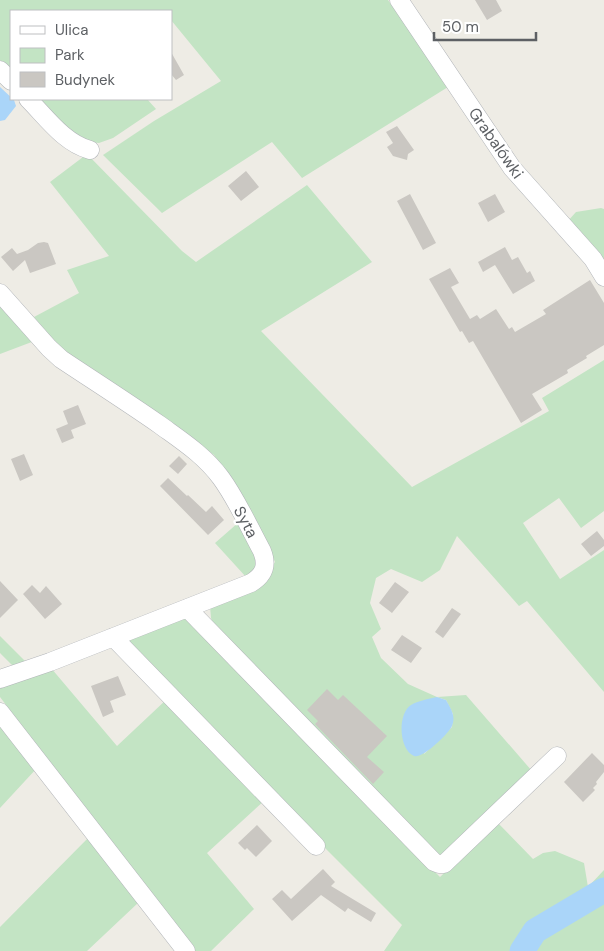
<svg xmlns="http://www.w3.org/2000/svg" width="604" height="951" font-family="'DM Sans',sans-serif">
<rect width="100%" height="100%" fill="#eeece5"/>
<!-- green -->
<path fill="#c3e4c4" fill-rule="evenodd" d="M0 0H388L448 87 302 178 272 142 162 213 103 155 154 121 221 81 171 20V11H11V72L0 60Z
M36 99H147L156 109 113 138 99 143 78 141Z
M87 154 182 251 196 262 307 185 372 262 261 331 412 487 549 411 542 398 604 360V511L581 528 559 498 523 523 560 579 604 550V692L527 601 519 606 457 536 440 570 422 582 391 569 376 578 370 603 381 629 372 637 381 658 408 684 437 697 466 695 532 771 446 854 437 855 214 626 211 618 210 606 264 581 275 562 256 522 214 455 170 423 64 353 34 317 79 293 67 270 109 256 50 182ZM437 697 446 700 453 714 452 727 424 754Z
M601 208 604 209V265L567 222 576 212Z
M0 298 37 340 0 354Z
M239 522 254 549 257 566 246 577 215 543Z
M183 616 440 877 497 822 533 859 543 853 555 851 584 863 588 887 604 870V951H384L402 925 324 847 123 637Z
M0 636 28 664 15 668 0 653Z
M51 668 117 746 167 699 265 800 207 853 254 909 211 951H193L0 697V685Z
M0 722 37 768 0 808Z
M90 836 139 902 87 951H0V927Z"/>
<!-- water -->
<path fill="#aad5f9" d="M0 87 14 100 16 106 5 120 0 121Z
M437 697 446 700C451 709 456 716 452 726 449 733 423 759 414 756 399 750 397 714 411 705 418 701 428 699 437 697Z"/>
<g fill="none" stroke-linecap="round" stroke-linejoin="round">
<!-- river -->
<path stroke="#aad5f9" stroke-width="25" d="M522 951 535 931 604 890"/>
</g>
<!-- building -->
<path fill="#cac7c2" d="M475 0H496L502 11 487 20Z
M171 52 184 75 176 80 171 74Z
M397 126 414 150 408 154 407 160 393 156 387 147 393 143 386 132Z
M246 171 259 187 241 201 228 186Z
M410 194 436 243 423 250 397 201Z
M495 194 505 212 488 222 478 203Z
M44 242 48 243 56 264 30 273 25 260 13 271 1 257 12 248 17 254 28 250 38 243Z
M505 247 512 260 518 257 527 273 530 271 535 281 513 294 495 265 483 272 478 262Z
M450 268 459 283 451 287 470 319 477 315 480 319 496 309 509 329 512 327 515 332 546 314 543 310 590 280 604 303V345L586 356 587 358 567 370 568 373 532 394 542 410 521 423 473 341 469 343 462 331 460 332 429 279Z
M78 405 86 424 71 430 74 438 62 443 56 429 68 424 63 411Z
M24 454 33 475 20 481 11 459Z
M179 456 187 464 178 474 169 466Z
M168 478 187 496 188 495 206 512 212 506 224 520 208 535 160 486Z
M597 531 604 540V546L591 556 581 544Z
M0 581 18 600 0 618Z
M395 582 409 592 392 613 379 603Z
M32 585 40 593 46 586 62 604 45 619 23 594Z
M452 608 461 614 443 638 435 632Z
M402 635 422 648 411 663 391 650Z
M118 676 126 695 110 701 114 712 103 717 91 686Z
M327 689 338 700 343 695 387 736 367 757 384 772 373 784 315 724 318 721 307 710Z
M592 753 604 765V772L596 782 597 784 593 788 595 790 583 802 564 782Z
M257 825 272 841 256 857 247 848 245 850 238 843Z
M323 869 335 882 331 886 376 913 371 922 348 908 345 912 321 895 292 921 272 899 282 890 291 899Z"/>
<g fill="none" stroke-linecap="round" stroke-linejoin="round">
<defs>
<path id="minor" d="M399 0 512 168 593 259 604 277
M0 70 11 81
M28 99C46 117 64 143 90 150
M0 293 49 348 61 359C94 381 127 402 160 425 182 441 204 455 221 478 237 500 249 527 262 551 268 566 264 575 251 583L50 662 0 679
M187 608 434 862 439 864H444L557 756
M113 637 316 846
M0 712 186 951"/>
</defs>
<!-- minor casing -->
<use href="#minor" stroke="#b2b5b9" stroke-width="19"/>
<!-- minor -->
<use href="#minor" stroke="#fff" stroke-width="18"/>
</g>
<g text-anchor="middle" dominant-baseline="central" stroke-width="4.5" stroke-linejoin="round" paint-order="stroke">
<!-- street labels -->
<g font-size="16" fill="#5d6064" stroke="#fff">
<text transform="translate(496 143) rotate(55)">Grabalówki</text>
<text transform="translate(246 522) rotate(62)">Syta</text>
</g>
</g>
<!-- legend -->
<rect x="10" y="10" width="162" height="90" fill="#ffffff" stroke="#bebfc1"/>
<rect x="20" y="26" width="25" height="8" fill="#ffffff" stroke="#bebfc1"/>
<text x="55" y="35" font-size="15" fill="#5d6064">Ulica</text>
<rect x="20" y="48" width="25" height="15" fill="#c3e4c4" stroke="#bebfc1"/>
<text x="55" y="60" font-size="15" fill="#5d6064">Park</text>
<rect x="20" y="72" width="25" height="15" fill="#cac7c2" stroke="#bebfc1"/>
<text x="55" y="85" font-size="15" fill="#5d6064">Budynek</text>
<!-- scale -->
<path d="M434 32v8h102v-8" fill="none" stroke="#5d6064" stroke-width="2.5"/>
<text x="442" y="32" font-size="15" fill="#5d6064" stroke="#ffffff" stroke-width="4" paint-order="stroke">50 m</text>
</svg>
